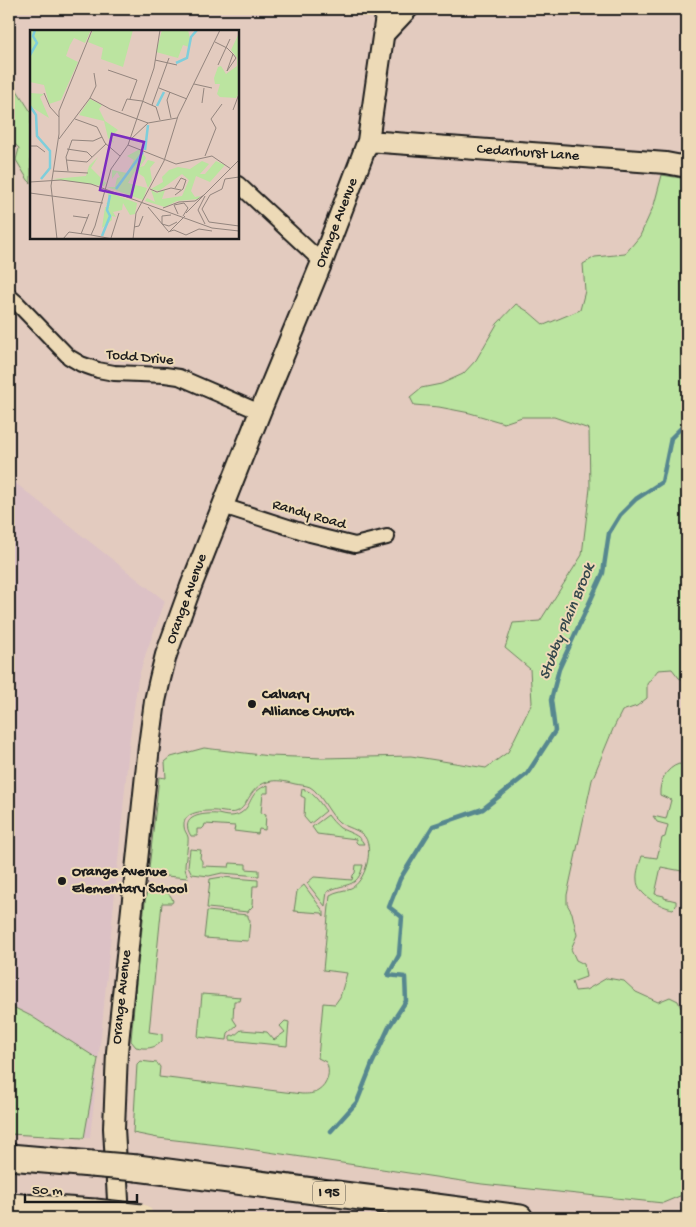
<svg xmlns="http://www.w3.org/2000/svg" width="696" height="1227" font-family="'Gochi Hand',sans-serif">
<rect width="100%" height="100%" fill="#e3cbbf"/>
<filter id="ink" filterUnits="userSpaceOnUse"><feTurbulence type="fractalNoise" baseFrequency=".02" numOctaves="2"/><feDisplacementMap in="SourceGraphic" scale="10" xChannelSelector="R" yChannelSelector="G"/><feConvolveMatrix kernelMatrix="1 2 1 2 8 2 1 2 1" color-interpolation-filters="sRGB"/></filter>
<g filter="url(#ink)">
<!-- built -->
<path fill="#dcc1c5" d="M9 478 165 601 146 653 138 679 130 737 102 1026 90 1137 9 1132Z"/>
<!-- green -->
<path fill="#bbe4a0" stroke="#6c805e" d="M9 78 31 112V183L28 180 16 160 19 148 9 139Z
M662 175 687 179V681L679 678 672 669 658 670 647 684V698L637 706 622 711 613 729 592 780 567 895V904L572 913 577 935 571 949 576 960 584 964 586 977 572 982 575 991 586 990 607 978 624 981 636 992 658 1002 670 997 678 1001 681 1008 687 1007V1193L663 1203 482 1184 235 1147 158 1138 133 1133 137 1064 140 1061 157 1063 160 1067 159 1077 302 1094C308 1094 313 1094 318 1091 328 1085 331 1071 326 1062L318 1058 323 1003 335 1004 340 997 347 973 323 970 330 895C336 891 344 891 351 888 365 882 374 850 365 837 359 829 347 828 339 822 329 814 321 793 310 787 305 785 300 785 295 784 287 782 280 780 272 781 247 785 250 807 236 812 228 814 218 810 210 811 200 811 183 813 184 826 184 831 187 833 188 837 189 842 185 860 185 867 185 871 187 874 188 878L155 875 151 873 149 869 159 777 166 778 165 762 171 757 204 748 269 756 323 758 411 756 486 768 508 752 532 703 530 669 505 648 513 623 540 621 582 555 590 488 589 429 554 417H522L504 423 470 413 439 407 414 405 410 397 421 388 441 384 463 374 476 360 497 324 516 304 529 312 544 325 580 310 585 291 583 264 595 257 625 254 640 236 654 205Z
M679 764 687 766V798L685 805 687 806V872L661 867 655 894 664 896V898L676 901V906L673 909C661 907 637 895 637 880 636 872 640 863 642 856L657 858 662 838 665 837 668 825 657 822 653 816 666 819 671 800 660 795C659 782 666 768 679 764Z
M268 785V793H263L261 813 266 814 265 830 259 829 258 834 234 831 235 826 205 824 204 827 202 829H197V836H191C178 815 204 813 218 814 222 815 226 816 230 816 234 816 238 815 241 813 253 805 248 792 268 785Z
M302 789C313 791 319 802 326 811L310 824 304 817 305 798 301 796Z
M328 815C331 819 335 824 340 828 349 833 359 834 364 844H358L356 842V839L317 834 312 827Z
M190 849 201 850 200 858 202 861V866L229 867 230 863 246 864V869L259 870V876L222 873 209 876 192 874 188 866Z
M356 865H363C358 890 344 882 327 892L325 906 307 883 314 877 352 880 353 875 355 873Z
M222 877 258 880V886H253L252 905 253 906 249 910 248 912 207 908 210 879Z
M304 885 324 912V916L322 913 294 911 297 891Z
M150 891C160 890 170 890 173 901L172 903H162L149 1032 162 1034V1041C155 1049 145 1049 136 1047L131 1041 137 972 146 894Z
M207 911 248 915V917L250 921 248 941 204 938Z
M202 994 241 997 240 1001H234L233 1019 237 1025 228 1033 227 1040 198 1037Z
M9 1005 31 1016 98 1059 84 1138 9 1134Z
M285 1021 289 1022 287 1046 230 1040V1036L232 1035 234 1036 241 1030 267 1032 274 1040 285 1032 280 1026Z"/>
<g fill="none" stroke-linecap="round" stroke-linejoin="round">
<!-- stream -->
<path stroke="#57878f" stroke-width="4.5" d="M331 1131 357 1102 372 1064 389 1027 406 1001 405 977 388 975 399 955 402 917 389 907 400 879 433 826 483 809 527 774 555 731 551 700 559 669 603 573 609 533 620 515 636 499 662 482 671 438 687 422"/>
<defs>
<path id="street" d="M382 40 411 9
M238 184 322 262
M9 296 17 303 69 357 81 364 98 370 114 373 165 375 179 377 260 412
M223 506 310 534 355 545 387 537"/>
<path id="secondary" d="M368 141 666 163 687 167
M119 1218 114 1128 117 1052 149 746 155 701 160 679 166 655 191 586 260 412 322 262 368 141 387 9"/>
<path id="highway" d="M9 1157 91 1164
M137 1168 520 1218
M9 1206 95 1212"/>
</defs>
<!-- street casing -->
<use href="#street" stroke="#1c1c1c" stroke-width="18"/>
<!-- secondary casing -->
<use href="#secondary" stroke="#1c1c1c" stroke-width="24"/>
<!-- highway casing -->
<use href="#highway" stroke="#1c1c1c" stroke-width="29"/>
<!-- street -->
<use href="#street" stroke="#eddab7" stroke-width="14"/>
<!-- secondary -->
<use href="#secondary" stroke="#eddab7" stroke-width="20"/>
<!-- highway -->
<use href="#highway" stroke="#eddab7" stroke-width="25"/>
<defs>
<path id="highway-bridge" d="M91 1164 137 1168
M95 1212 141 1217"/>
</defs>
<!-- highway-bridge casing -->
<use href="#highway-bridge" stroke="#1c1c1c" stroke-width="29" stroke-linecap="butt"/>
<!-- highway-bridge -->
<use href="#highway-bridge" stroke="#eddab7" stroke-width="25"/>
</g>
</g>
<!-- markers -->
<g fill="#1c1c1c" stroke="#eddab7" stroke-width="2">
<circle cx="252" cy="704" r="5"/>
<circle cx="62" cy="881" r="5"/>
</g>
<g text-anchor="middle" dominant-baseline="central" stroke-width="4" stroke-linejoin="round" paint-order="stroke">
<!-- shield labels -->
<rect fill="#eddab7" stroke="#5b554a" stroke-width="1" x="313" y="1181.5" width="32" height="23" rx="4"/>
<g font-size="14" font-weight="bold" fill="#1c1c1c">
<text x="329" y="1193">I 95</text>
</g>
<!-- street labels -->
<g font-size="15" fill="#1c1c1c" stroke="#eddab7">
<text transform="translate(528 153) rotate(4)">Cedarhurst Lane</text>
<text transform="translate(337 223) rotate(-69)">Orange Avenue</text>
<text transform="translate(140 358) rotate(5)">Todd Drive</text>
<text transform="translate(309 515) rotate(16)">Randy Road</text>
<text transform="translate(187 599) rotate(-70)">Orange Avenue</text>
<text transform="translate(122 997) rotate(-84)">Orange Avenue</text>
</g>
<!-- poi labels -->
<g font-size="15" font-weight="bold" fill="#1c1c1c" stroke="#eddab7" text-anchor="start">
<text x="262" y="695">Calvary<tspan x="262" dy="17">Alliance Church</tspan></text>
<text x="72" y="872">Orange Avenue<tspan x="72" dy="17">Elementary School</tspan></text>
</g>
<!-- water labels -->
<g font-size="16" font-style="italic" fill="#35484c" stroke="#eddab7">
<text transform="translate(568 622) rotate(-68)">Stubby Plain Brook</text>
</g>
</g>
<!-- overview -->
<g transform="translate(30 30)">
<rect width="209" height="209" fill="#e3cbbf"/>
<path d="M0 0H61L55 13 44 8 40 15 36 26 48 32 31 70 19 74 14 55 0 52ZM63 0H103L93 37 71 29 73 18 58 12ZM132 0H158L161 13 159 17 153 15 148 28 126 22ZM209 3V63L206 68 190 67 187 64 190 54H185L184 48 188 37 191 36 196 44 207 36V28L201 20ZM0 63 14 64 10 67 19 88 0 76ZM60 69 72 75 69 79 75 91 88 100 81 106 84 113 78 108 74 91 49 85ZM110 119 116 128 110 137 114 136 118 130 125 132 120 138 122 150 118 158 114 147 105 141 98 153 117 158 113 170 77 157H85L87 148 90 147 87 142 82 149V140L97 143 104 130 97 126ZM68 127 61 138 76 153 74 156 23 149 56 146 59 136ZM172 131 179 134 170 144H175L186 131 195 135 180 152 166 146 161 161 165 167 170 166 168 169 147 171 135 177 115 171 117 168 125 172 121 160 127 163 135 160 132 169 152 166 159 150 152 144 129 161 121 159 133 152 132 147 139 140 148 137 160 139ZM77 162 107 173 105 184 100 185 93 173 92 180 83 182 86 187 82 186V190L72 198 75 177H80L76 173 80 172Z" fill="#bbe4a0"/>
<path fill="none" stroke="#7fcedb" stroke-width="2.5" d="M0 25 7 13 3 6 5 0M146 33 157 28 161 7 167 0M0 76 6 85 7 106 20 121V138L11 149M127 76 134 62M115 120 118 95M86 159 113 122M72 206 80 186 77 180 80 165"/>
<path fill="none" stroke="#93857e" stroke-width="1" d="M185 12 197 18 203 24 206 28 197 41 203 24M125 30 147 35M188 35 200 9M78 40 107 50 100 69M164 54 182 58M129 58 157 69M140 62 137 70 141 88M14 63 20 77 29 87M60 68 80 79 118 93M172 73 174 58M122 75 139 28M203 80 209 64M92 81 97 69 112 71 126 77 130 90M45 89 67 97 75 113 90 126M181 89 192 74M29 109 60 68 66 56 64 43M100 110 118 93 147 88M98 115 146 134 182 126 201 139M0 116H7L15 122M37 119 57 122 62 127M175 126 186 98 181 89M36 130 57 132 76 114M23 141 58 143M38 141 36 127 42 110 63 111 72 107M209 147 195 149 192 159 180 165 172 179 179 192 209 196M0 152 31 150 61 154 182 198 209 201M145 158 151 148 156 150 153 159 145 165M120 159 127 162 141 158 151 160M0 163 73 173M175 166 168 180 175 194M118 177 138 201M133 178 149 172 165 171 174 165M156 183 209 130M148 184 144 175 154 173 158 178 153 186M141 185 132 186V194L139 196 147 192M43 186 58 188M104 197 109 196 113 186M138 202 144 200 156 205 169 199 182 201M139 202 155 186M51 204 59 184M61 205 83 209M81 208 89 183M27 209 21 156 29 104V81L62 0M33 209 39 202 61 205 65 196 81 139 98 115 124 38 130 0M103 209 106 183 134 131 148 86 190 0"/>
<path fill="#7b2cbf" fill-opacity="0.15" stroke="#7b2cbf" stroke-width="2.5" d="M82 104 114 112 101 167 70 160Z"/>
<rect width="209" height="209" fill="none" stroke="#1c1c1c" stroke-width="2.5"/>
</g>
<!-- margin -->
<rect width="696" height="1227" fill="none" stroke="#eddab7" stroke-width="30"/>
<rect x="15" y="15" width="666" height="1197" fill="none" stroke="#1c1c1c" stroke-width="2" filter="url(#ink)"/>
<!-- scale -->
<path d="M25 1194v8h112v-8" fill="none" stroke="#1c1c1c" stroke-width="2.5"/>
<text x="32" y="1194" font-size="15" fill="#1c1c1c" stroke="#eddab7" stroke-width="4" paint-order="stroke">50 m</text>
</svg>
